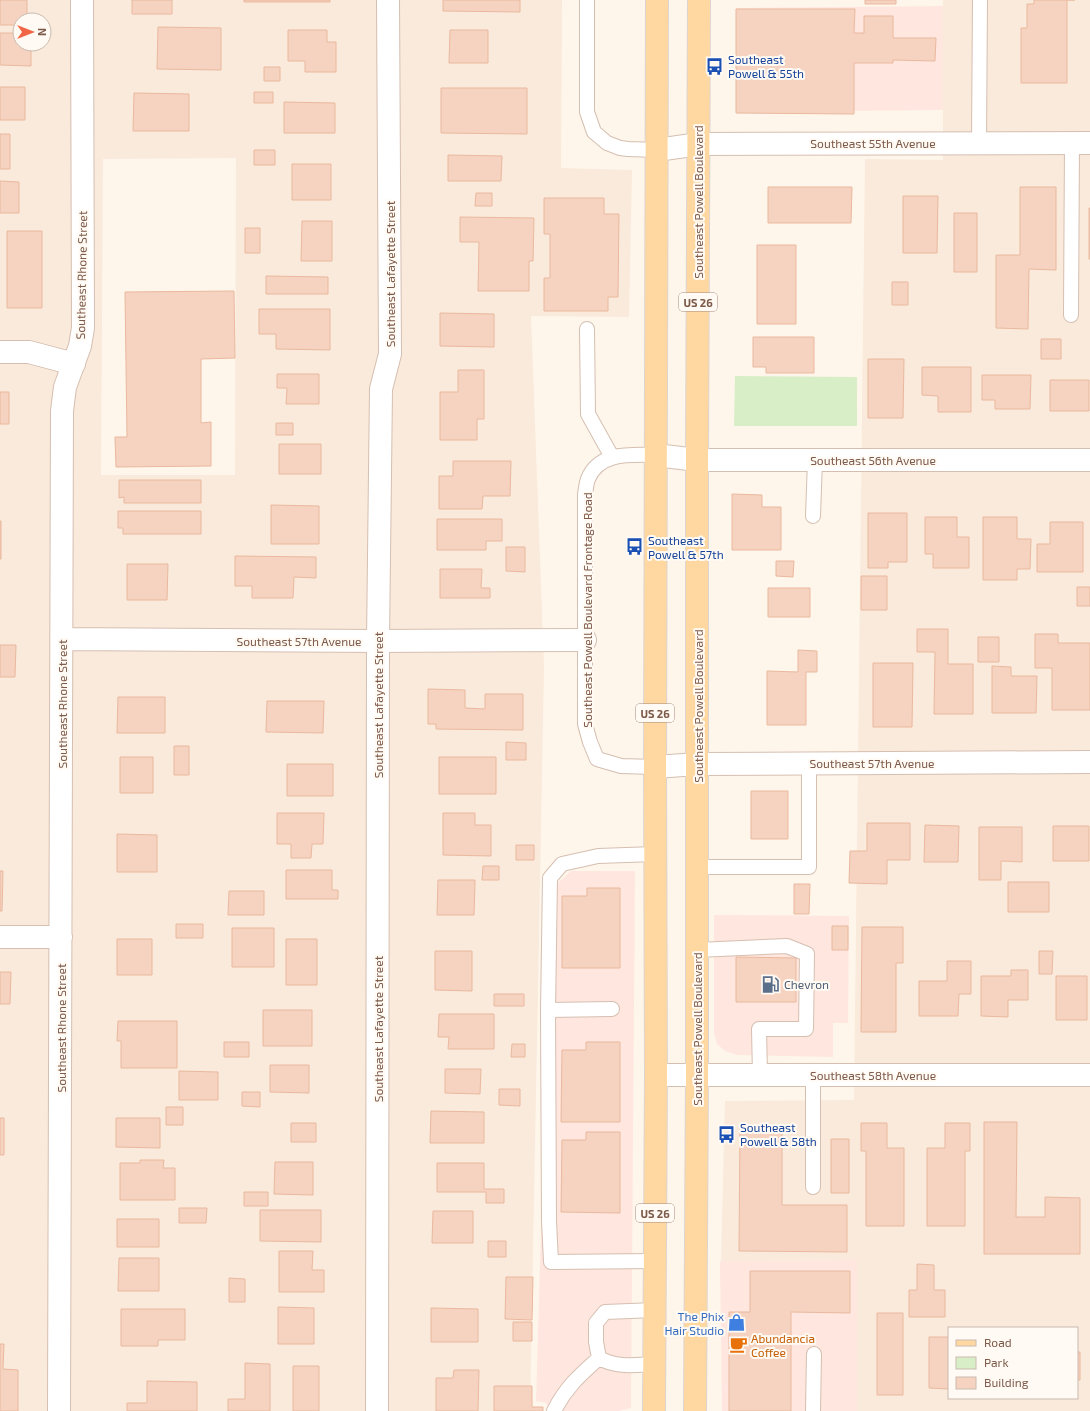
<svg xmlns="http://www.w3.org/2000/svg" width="1090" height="1411" font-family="'Exo 2',sans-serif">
<rect width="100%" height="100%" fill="#fef6eb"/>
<!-- residential -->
<path fill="#f9eadb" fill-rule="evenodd" d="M0 0H562L561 168 632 170 629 317 531 316 544 667 530 1411H0ZM20 20H44V44H20ZM236 158 235 475H101L103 159Z
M943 0H1090V1411H857V1260L721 1261 725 1101 854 1100 865 159 943 160ZM949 1328H1077V1398H949Z"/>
<!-- commercial -->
<path fill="#ffe6de" d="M943 6V110L738 112 736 8Z
M571 871H635L631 1408 619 1411H548L547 1403 536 1401 545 1093 555 886Z
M714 915 849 916 848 1023H833V1057L737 1055 725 1051 717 1044 714 1033Z
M857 1260V1411H722L720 1261Z"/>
<!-- green -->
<path fill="#d8eec7" d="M735 376 857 377V426H734Z"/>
<!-- building -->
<path fill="#f6d3c0" stroke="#eab89e" d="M0 0H27V20H20V25H0Z
M132 0H172V14H132Z
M244 0H330V2H244Z
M443 0H520V12L443 11Z
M865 0H896V4H865Z
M1034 0H1075H1067V83H1021V28H1027V4H1034Z
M736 9H855L854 33H864V16H893V38H936L935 61 893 60V63H854V114L736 113Z
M158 27 221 28V70L157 69Z
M288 30H327V42H336V72H305V61H288Z
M450 30H488V63H449Z
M0 33H20V44H31V66L0 65Z
M264 67H280V81H264Z
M0 87H25V120H0Z
M441 88H527V134L441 133Z
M254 92H273V103H254Z
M134 93 189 94V131H133Z
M284 102 335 103V133H284Z
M0 134H10V169H0Z
M254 150H275V165H254Z
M448 155 502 156 501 181H448Z
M292 164H331V200H292Z
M0 181 19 182V213H0Z
M768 187H852L851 223H768Z
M1020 187H1056V270L1029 269 1028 329 996 328V255H1020Z
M476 193H492V206H475Z
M903 196H938L937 253H903Z
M544 198H604V214H619L618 297H608V311H544V278H550V234H544Z
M1089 208H1090V259H1089Z
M954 213H977V272H954Z
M460 217 534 218 533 261H529V291H478L479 242H460Z
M302 221H332V261H301Z
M245 228H260V253H245Z
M7 231H42V308H7Z
M757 245H796V324H757Z
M266 276 328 277V294H266Z
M892 282H908V305H892Z
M234 291 235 358 201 359V423L211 422V466L116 467 115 437H127L125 292Z
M259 309H330V350L276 349V334H259Z
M440 313 494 314V347L440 346Z
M753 337H814V373H766V367H753Z
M1041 339H1061V359H1041Z
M868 359H904L903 418H868Z
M922 367H971V412H938V396L922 395Z
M458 370H484V419H477V440H440V392H458Z
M277 374H319V404H286L287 388H277Z
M982 375H1031L1030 409H995V400H982Z
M1050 380H1089V411H1050Z
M0 392H9V424H0Z
M276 423H293V435H276Z
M279 444H321V474H279Z
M453 461H511L510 496H483L482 509H439V476H453Z
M119 480H201V503H124V497L119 498Z
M732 494 762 495V507H781V550H732Z
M271 505 319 506V544H271Z
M118 511H201V534H123V528H118Z
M868 513H907V562H888V568H868Z
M925 517H957V537H969V568H933V554H925Z
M983 517H1017V539H1031L1030 569H1017V580H983Z
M437 519H502V541H486V550H437Z
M0 521H1V559H0Z
M1050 522H1083V572H1037V544H1050Z
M506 547H525V572L506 571Z
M235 556 316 557V578L294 577 293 598H252V586H235Z
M776 561H794L793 577 776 576Z
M127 564H168L167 600H127Z
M440 569H482L481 588H490V598H440Z
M861 576H887V610H861Z
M1077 587H1090V606H1077Z
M768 588H810V617H768Z
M917 629H948V664H973V714H934L935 652H917Z
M1035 634H1058V643H1090V710H1052V668H1035Z
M978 637H999V662H978Z
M0 645H16L15 677H0Z
M798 650 817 651V672H806V725H767V671L798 672Z
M873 663H913L912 727H873Z
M992 666 1011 667V676H1037L1036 713H992Z
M428 689 465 690V708L485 709V694H523V730L436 729V724H428Z
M118 697H165V733H117Z
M267 701H324L323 733 266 732Z
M506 742 526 743V760H506Z
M174 746H189V775H174Z
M120 757H153V793H120Z
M439 757H496V794H439Z
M287 764H333V796H287Z
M751 791H788V839H751Z
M277 813H324L323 844H312L311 858H291V844H277Z
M443 813H475V825H491V856L443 855Z
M867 823H910V860H887V884L849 883 850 851H867Z
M925 825 959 826 958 862H924Z
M1053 826H1089V861H1053Z
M979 827H1022V862L1001 861V880H979Z
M117 834 157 835V872H117Z
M516 845H534V860H516Z
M483 866H499V880H482Z
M286 870H332V890H338V899H286Z
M0 871H3L2 911H0Z
M438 880H475L474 915H437Z
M1008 882H1049V912H1008Z
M794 884H810L809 914H794Z
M587 888H620V968H562V896H587Z
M229 891H264V915H228Z
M176 924H203V938H176Z
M832 926H848V950H832Z
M862 927H903V963H896V1032H861Z
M232 928H274V967H232Z
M117 939H152V975H117Z
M286 939H317V985H286Z
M435 951H472V991L435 990Z
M1039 951H1053L1052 974H1039Z
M736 957 796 958V1002H736Z
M947 961H971V994H959L958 1016H919V981H947Z
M1011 970H1028V1000H1008V1017L981 1016V976H1011Z
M0 972H11L10 1004H0Z
M1056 976H1087V1020H1056Z
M494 994H524V1006H494Z
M263 1010H312V1046H263Z
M439 1014H494V1049H448L449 1037H438Z
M118 1021H177V1068H121V1041H117Z
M224 1042H249V1057H224Z
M586 1042H620V1122H561L562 1050H586Z
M512 1044H525V1057H511Z
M270 1065H309V1093L270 1092Z
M445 1069H481L480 1094 445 1093Z
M179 1071 218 1072V1100H179Z
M499 1089H520V1106L499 1105Z
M242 1092H260V1107L242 1106Z
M166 1107H183V1125H166Z
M431 1111 484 1112V1143H430Z
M0 1118H4V1155H0Z
M116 1118H160V1148L116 1147Z
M984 1122H1017L1016 1217H1045V1197L1080 1198V1254H984Z
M291 1123H316V1142H291Z
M861 1123H887V1148H904V1226H866V1151H861Z
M945 1123H970V1151H965V1226H927V1148H945Z
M740 1127H782V1205H847V1252L739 1251Z
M586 1132H620V1213L561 1212 562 1140H586Z
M831 1139H849V1193H831Z
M140 1160H164L163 1168H175V1200H120V1163H140Z
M275 1162H313V1195L274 1194Z
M437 1163H484V1189H504V1203H486V1192H437Z
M244 1192H268V1206H244Z
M179 1208H207L206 1223H179Z
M260 1210H321V1242L260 1241Z
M433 1211H473V1243H432Z
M117 1219H159V1247H117Z
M488 1241H506V1257H488Z
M279 1251H313L312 1270H324V1292H279Z
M119 1258H159V1291H118Z
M917 1264 934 1265V1290H945V1317H909V1290H917Z
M750 1271H850V1313L791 1312V1411H729V1312H750Z
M506 1277H533L532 1320 505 1319Z
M229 1278 245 1279V1302H229Z
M278 1307 314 1308V1344H278Z
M431 1308 478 1309V1342H431Z
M121 1309H185V1340H158V1346H121Z
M877 1313H903V1395H877Z
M513 1322H532V1341H513Z
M929 1337H949V1389L929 1388Z
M0 1344H4L3 1369 18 1370V1411H0Z
M1077 1352H1080V1380H1077Z
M245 1363 270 1364V1411H228V1399H245Z
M293 1366H319V1411H293Z
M454 1370H479L478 1411H436V1378H453Z
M147 1381 197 1382V1411H127V1403H147Z
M494 1386H532V1407H543V1411H494Z"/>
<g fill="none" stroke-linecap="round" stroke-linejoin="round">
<defs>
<path id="service" d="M587 0V112L594 132 607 143 620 148 628 149 657 150
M979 142 980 0
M1071 315 1072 143
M587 329 588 414 612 457
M813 516 815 460
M655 767 621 766 597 759 590 742 585 724V494C586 490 586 484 588 479 599 451 632 455 656 455
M697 867H809V764
M697 950 787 946 807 954 806 1029H759L760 1075
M612 1009 548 1010 550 878 562 864 598 856 655 854
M548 1010 549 1221 551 1262 655 1261
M813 1075V1187
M654 1364C634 1365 617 1368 599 1358L596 1342V1323L605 1312 655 1310
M554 1411C566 1387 580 1375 599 1358
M813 1411 814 1354"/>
<path id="minor" d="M657 150 699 144 1090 143
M0 352H29L74 364
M656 455 697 460H1090
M62 639 378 641 585 640
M655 767 698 764 1090 762
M0 937H61
M656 1075H1090
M59 1411 62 411 65 387 80 346 83 328 82 0
M377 1411 378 641 381 389 390 354 388 0"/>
<path id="primary" d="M654 1411 656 1075 655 767 657 0
M695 1411 697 1075V460L699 0"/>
</defs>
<!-- service casing -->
<use href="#service" stroke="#d5bfb1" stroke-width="16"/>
<!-- minor casing -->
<use href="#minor" stroke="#d5bfb1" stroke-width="24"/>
<!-- primary casing -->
<use href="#primary" stroke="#ddd4d0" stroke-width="24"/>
<!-- service -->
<use href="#service" stroke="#fff" stroke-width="14"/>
<!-- minor -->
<use href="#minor" stroke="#fff" stroke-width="22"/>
<!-- primary -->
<use href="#primary" stroke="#ffd8a1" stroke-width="22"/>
</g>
<!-- icons -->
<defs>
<symbol id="bus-bare" viewBox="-9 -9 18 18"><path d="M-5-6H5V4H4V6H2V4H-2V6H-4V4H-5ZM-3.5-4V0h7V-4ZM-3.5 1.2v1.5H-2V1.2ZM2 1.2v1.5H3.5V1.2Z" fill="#1a4fb4" stroke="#fffaf3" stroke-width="2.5" paint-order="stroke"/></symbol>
<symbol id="fuel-bare" viewBox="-9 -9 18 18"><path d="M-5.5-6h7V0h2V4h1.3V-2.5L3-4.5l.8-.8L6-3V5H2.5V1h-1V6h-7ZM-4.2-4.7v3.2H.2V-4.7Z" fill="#5c6f8a" stroke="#fffaf3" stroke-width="2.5" paint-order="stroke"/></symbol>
<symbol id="shop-bare" viewBox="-9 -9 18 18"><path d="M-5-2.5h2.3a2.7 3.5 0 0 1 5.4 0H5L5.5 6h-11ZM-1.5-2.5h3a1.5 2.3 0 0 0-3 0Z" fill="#3f7fe0" stroke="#fffaf3" stroke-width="2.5" paint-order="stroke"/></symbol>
<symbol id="cafe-bare" viewBox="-9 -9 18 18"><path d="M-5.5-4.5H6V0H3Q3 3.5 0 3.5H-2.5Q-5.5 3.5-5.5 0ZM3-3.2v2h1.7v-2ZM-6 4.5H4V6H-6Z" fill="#e8710a" stroke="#fffaf3" stroke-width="2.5" paint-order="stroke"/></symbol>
</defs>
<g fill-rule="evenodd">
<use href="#bus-bare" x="702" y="54" width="25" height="25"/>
<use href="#bus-bare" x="622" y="534" width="25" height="25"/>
<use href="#fuel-bare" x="758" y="972" width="25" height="25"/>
<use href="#bus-bare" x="714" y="1122" width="25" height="25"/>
<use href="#shop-bare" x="724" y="1310" width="25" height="25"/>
<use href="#cafe-bare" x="726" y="1332" width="25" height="25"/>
</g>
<g text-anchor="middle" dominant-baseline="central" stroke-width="4" stroke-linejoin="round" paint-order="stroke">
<!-- shield labels -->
<g fill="#fffaf3" stroke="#a48a7d" stroke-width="1">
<rect x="679" y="293" width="38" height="18" rx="3"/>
<rect x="636" y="704" width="38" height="18" rx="3"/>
<rect x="636" y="1204" width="38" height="18" rx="3"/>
</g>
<g font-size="11" font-weight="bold" fill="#7d5a4a">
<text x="698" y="302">US 26</text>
<text x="655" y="713">US 26</text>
<text x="655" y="1213">US 26</text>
</g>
<!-- transit labels -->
<g font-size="12" fill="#164399" stroke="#fffaf3" text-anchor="start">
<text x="728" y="59">Southeast<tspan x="728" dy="14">Powell &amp; 55th</tspan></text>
<text x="648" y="540">Southeast<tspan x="648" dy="14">Powell &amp; 57th</tspan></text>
<text x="740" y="1127">Southeast<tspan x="740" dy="14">Powell &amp; 58th</tspan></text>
</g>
<!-- street labels -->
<g font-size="12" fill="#7d5a4a" stroke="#fffaf3">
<text x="873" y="143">Southeast 55th Avenue</text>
<text transform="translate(698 202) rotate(-90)">Southeast Powell Boulevard</text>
<text transform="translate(390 274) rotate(-90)">Southeast Lafayette Street</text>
<text transform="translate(81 275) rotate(-89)">Southeast Rhone Street</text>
<text x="873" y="460">Southeast 56th Avenue</text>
<text transform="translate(587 610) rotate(-90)">Southeast Powell Boulevard Frontage Road</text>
<text x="299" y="641">Southeast 57th Avenue</text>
<text transform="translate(62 704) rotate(-90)">Southeast Rhone Street</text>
<text transform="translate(378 705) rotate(-90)">Southeast Lafayette Street</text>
<text transform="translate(698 706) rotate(-90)">Southeast Powell Boulevard</text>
<text x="872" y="763">Southeast 57th Avenue</text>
<text transform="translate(61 1028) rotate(-90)">Southeast Rhone Street</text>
<text transform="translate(378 1029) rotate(-90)">Southeast Lafayette Street</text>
<text transform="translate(697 1029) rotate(-90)">Southeast Powell Boulevard</text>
<text x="873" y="1075">Southeast 58th Avenue</text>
</g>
<!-- service labels -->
<g font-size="12" fill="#4e5e75" stroke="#fffaf3" text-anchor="start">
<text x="784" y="984">Chevron</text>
</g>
<!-- shop labels -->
<g font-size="12" fill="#366cbe" stroke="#fffaf3" text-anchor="end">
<text x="724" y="1316">The Phix<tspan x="724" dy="14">Hair Studio</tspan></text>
</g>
<!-- food labels -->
<g font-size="12" fill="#c56008" stroke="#fffaf3" text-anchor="start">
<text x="751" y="1338">Abundancia<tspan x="751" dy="14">Coffee</tspan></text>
</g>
</g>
<!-- legend -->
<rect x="948" y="1327" width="130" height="72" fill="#fffaf3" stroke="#cbbaaf"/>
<rect x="956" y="1340" width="20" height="6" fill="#ffd8a1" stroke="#cbbaaf"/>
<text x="984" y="1347" font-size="12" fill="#7d5a4a">Road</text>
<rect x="956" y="1357" width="20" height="12" fill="#d8eec7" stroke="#cbbaaf"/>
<text x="984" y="1367" font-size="12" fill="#7d5a4a">Park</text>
<rect x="956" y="1377" width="20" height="12" fill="#f6d3c0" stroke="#cbbaaf"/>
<text x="984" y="1387" font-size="12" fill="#7d5a4a">Building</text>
<!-- north arrow -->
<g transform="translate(32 32) rotate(90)"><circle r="19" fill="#fffaf3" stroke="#cbbaaf"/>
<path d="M0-3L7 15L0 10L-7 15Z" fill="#f16647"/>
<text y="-6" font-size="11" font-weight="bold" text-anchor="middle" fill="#7d5a4a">N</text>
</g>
</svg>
